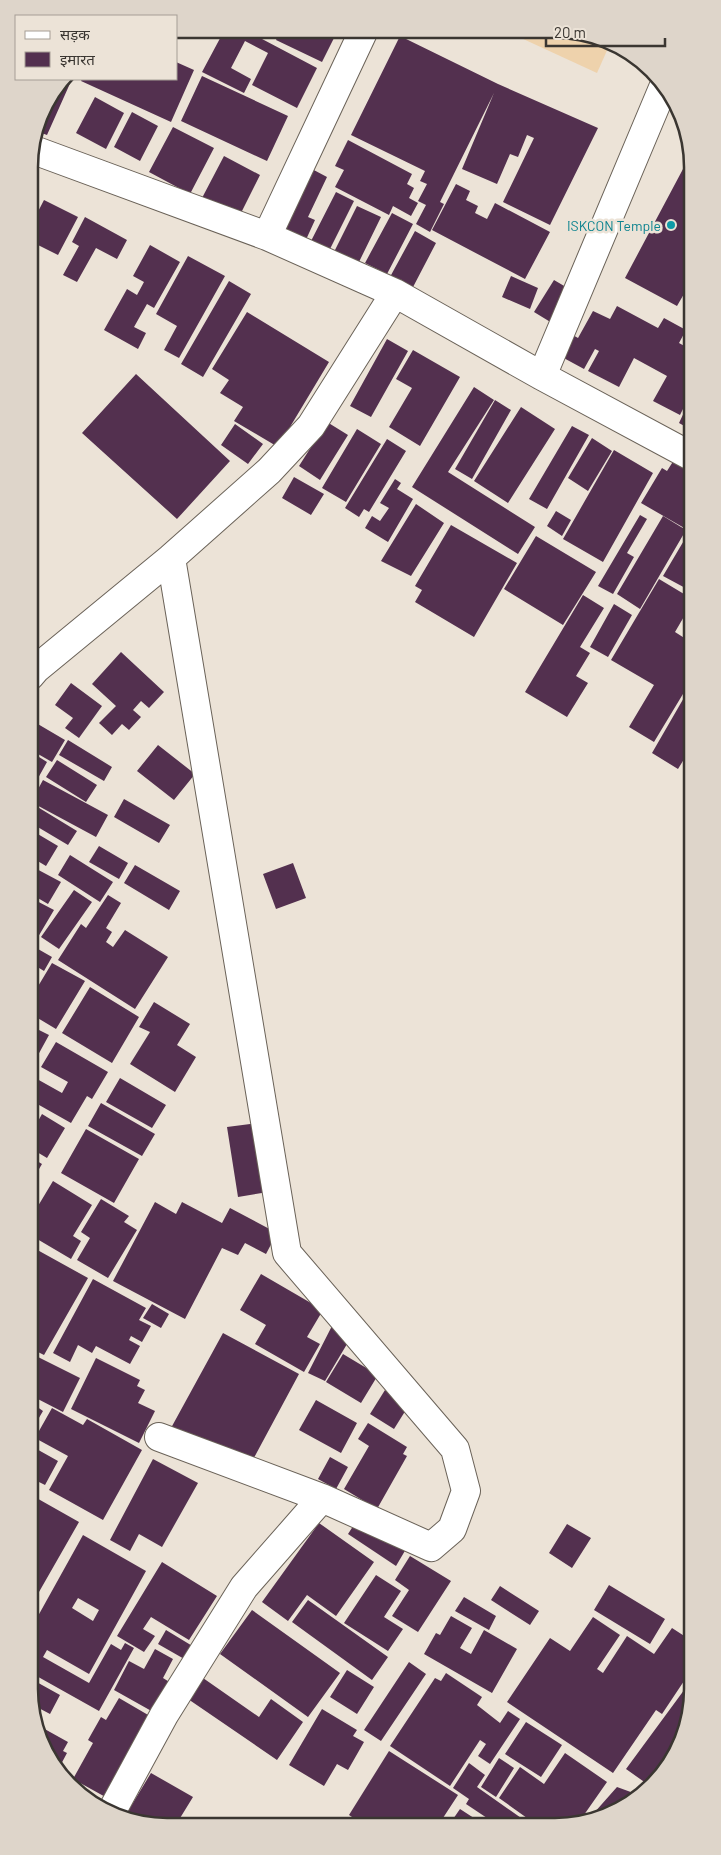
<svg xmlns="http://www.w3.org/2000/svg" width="721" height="1855" font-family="Barlow,'Noto Sans Devanagari',sans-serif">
<rect width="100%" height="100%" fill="#ece3d7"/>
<!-- green -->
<path fill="#eed2ac" d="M506 31H581L609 46 597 73Z"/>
<!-- building -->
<path fill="#53304f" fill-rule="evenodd" d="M225 29H243L317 68 297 108 252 85 268 53 245 41 231 68 251 79 244 93 202 72Z
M251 29H267L264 36Z
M281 29 311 30H338L322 62 276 40Z
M400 36 498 84 598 128 550 225 503 202 534 138 527 135 518 157 510 154 497 184 462 169 494 93 440 202 444 204 430 232 416 224 426 205 418 201 427 184 420 181 425 171 351 135Z
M176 62 194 70 171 122 81 81 82 79H176Z
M202 76 288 116 267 161 181 121Z
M64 79H72L47 135 36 131 43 106Z
M95 97 124 113 106 149 76 133Z
M132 112 158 126 140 161 114 147Z
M173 127 214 148 190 194 149 172Z
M348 140 412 174 407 184 414 188 409 198 418 203 411 216 393 206 389 215 335 187 344 170 335 166Z
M224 156 260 175 239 217 202 198Z
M310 168 327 177 308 217 315 220 304 244 279 232Z
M683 169 688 171V287L677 306 625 278Z
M456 184 470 191 466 200 478 206 475 213 487 219 495 203 550 232 525 279 432 230Z
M336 192 354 201 328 253 310 243Z
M44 200 78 217 58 255 38 245 29 261V229Z
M357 206 381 217 358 264 334 252Z
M392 213 413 224 387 274 365 263Z
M85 217 127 240 117 259 96 248 77 282 63 275 79 246 72 242Z
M415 231 436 243 412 289 390 277Z
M150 245 180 262 154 308 147 304 134 327 146 333 138 349 104 330 127 289 137 295 144 282 133 276Z
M188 256 225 276 179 358 164 350 177 326 156 314Z
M511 276 538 288 530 309 502 297Z
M554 280 571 290 552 323 534 312Z
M229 281 251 294 203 377 181 364Z
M617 306 658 328 664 318 686 330 679 343 688 348V399L680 415 653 401 667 376 634 358 619 387 588 371 599 351 595 349 584 369 560 356 571 334 578 338 593 311 610 319Z
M247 312 329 362 278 447 234 421 243 407 220 393 229 380 212 369Z
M387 339 408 351 371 417 350 406Z
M413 350 460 377 420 446 389 427 412 388 396 379Z
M136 374 230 461 177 519 82 433Z
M474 387 494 400 448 472 535 527 518 554 412 487Z
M495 400 511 410 472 479 455 469Z
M688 404V428L679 423Z
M521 407 555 429 508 503 474 481Z
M327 422 348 435 320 480 299 466Z
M235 424 263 444 248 464 221 445Z
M572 426 589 435 547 509 529 499Z
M357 429 381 444 346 502 322 488Z
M592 438 612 451 588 491 568 478Z
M387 439 406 451 369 512 364 509 359 517 345 508Z
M614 450 653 473 603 562 563 539Z
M674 460 689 468V524L686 529 641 503 662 468 667 471Z
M294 477 324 494 311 515 282 498Z
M395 479 401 483 397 489 413 499 388 542 365 528 372 516 380 521 389 508 380 503Z
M416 504 444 523 411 576 381 561Z
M556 511 571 520 562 536 547 526Z
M640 515 647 519 627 553 634 557 613 594 598 586Z
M663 516 686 530 640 609 617 594Z
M451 525 517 563 474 637 415 602 422 590 415 586Z
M689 532V590L663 576Z
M536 536 596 572 563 625 504 589Z
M659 579 689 597V608L675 632 689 641V684L654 742 629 727 654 685 611 660Z
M583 595 604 608 580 647 590 653 576 676 588 683 567 717 525 692Z
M614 604 632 615 608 657 590 647Z
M121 652 164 692 149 708 141 701 133 710 141 717 129 730 122 724 112 735 99 723 116 706 92 684Z
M71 683 102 706 79 738 65 728 73 718 55 705Z
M689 689V751L678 769 652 753Z
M31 720 65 740 52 762 31 750Z
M68 740 112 767 104 781 59 755Z
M158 745 195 774 174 800 137 771Z
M31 752 47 762 37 780 31 776Z
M57 760 97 785 86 802 46 777Z
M43 780 108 815 96 837 31 802Z
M124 799 170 825 159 843 114 817Z
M31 803 77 831 68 845 31 823Z
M31 830 58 846 46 866 31 857Z
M99 846 128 863 119 879 89 862Z
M70 855 113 882 100 902 58 875Z
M293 863 306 898 276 909 263 874Z
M135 865 180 891 169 910 124 883Z
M31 866 61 882 48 904 31 894Z
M74 890 92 902 59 949 41 937Z
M108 895 121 903 106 928 112 932 106 942 113 947 125 930 168 957 135 1009 58 960 81 924 86 928Z
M31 898 54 910 38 937 31 933Z
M31 945 52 957 44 971 31 963Z
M52 963 85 981 56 1029 31 1014V998Z
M90 987 139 1017 112 1063 62 1033Z
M154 1002 190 1024 177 1045 196 1057 175 1092 130 1064 150 1032 139 1027Z
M31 1026 49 1035 32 1066Z
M56 1042 108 1072 92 1099 87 1096 71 1123 32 1101V1088L37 1079 62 1093 68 1082 41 1067Z
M120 1078 166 1105 152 1128 106 1102Z
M101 1103 155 1134 142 1156 88 1126Z
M32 1105 38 1109 32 1119Z
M42 1114 65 1128 47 1158 32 1149V1132Z
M257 1123 268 1192 238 1197 227 1127Z
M86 1129 139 1159 114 1203 61 1173Z
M32 1158 42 1164 32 1181Z
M53 1181 92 1205 73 1236 81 1241 71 1259 32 1236V1216Z
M101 1199 129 1216 124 1222 137 1230 108 1278 77 1260 90 1238 81 1232Z
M155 1202 176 1214 182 1202 222 1223 230 1208 277 1233 266 1254 245 1243 238 1255 222 1248 185 1319 113 1281Z
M32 1247 88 1278 44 1355 32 1349V1298L35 1293 32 1292Z
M261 1274 323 1310 307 1337 320 1344 304 1372 255 1344 266 1325 240 1310Z
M93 1279 146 1308 139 1320 151 1326 142 1342 131 1336 129 1340 140 1346 130 1364 96 1346 92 1353 78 1345 70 1362 53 1353Z
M152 1304 169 1314 161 1328 143 1318Z
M335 1320 350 1339 325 1381 308 1373Z
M223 1333 299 1374 248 1469 171 1428Z
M32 1354 80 1378 63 1412 32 1396Z
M343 1354 378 1375 361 1403 326 1382Z
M96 1358 140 1380 137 1386 145 1390 138 1403 155 1411 139 1443 71 1409Z
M385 1390 409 1405 394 1429 370 1414Z
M316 1400 357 1423 341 1453 299 1430Z
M33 1404 43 1411 33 1428Z
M52 1408 83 1425 87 1419 142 1450 103 1520 49 1490 68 1456 35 1438Z
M368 1423 407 1447 403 1454 407 1456 377 1509 344 1489 369 1446 358 1439Z
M33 1447 58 1461 45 1485 33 1479Z
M330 1457 348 1467 336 1489 318 1479Z
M153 1459 198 1483 162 1547 139 1534 130 1551 110 1540Z
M33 1496 79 1522 35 1599 33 1598Z
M359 1517 406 1549 396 1566 348 1534Z
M319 1523 374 1562 336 1616 307 1595 288 1621 262 1602Z
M567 1524 591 1538 572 1568 549 1553Z
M83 1535 146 1571 89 1674 47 1650 43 1657 89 1683 111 1644 121 1650 125 1643 134 1648 99 1711 33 1674V1625ZM78 1598 99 1610 93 1621 72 1608Z
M410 1556 451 1581 418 1632 392 1616 409 1590 395 1580Z
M162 1562 217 1596 189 1640 151 1617 143 1629 155 1636 144 1652 117 1636Z
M376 1575 401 1591 384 1617 403 1629 388 1651 344 1623Z
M609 1585 665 1619 650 1644 594 1610Z
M500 1586 539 1611 530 1625 491 1600Z
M464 1597 496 1616 489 1630 455 1611Z
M308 1600 388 1657 372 1680 292 1622Z
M252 1610 340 1673 308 1717 220 1654Z
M451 1616 472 1628 460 1648 471 1654 484 1630 517 1649 492 1693 424 1654 436 1633 440 1635Z
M593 1617 620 1635 597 1669 603 1673 627 1636 654 1654 672 1628 692 1641V1669L662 1714 656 1710 613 1773 507 1702 550 1638 570 1651Z
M166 1630 194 1647 186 1660 158 1644Z
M155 1649 173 1659 163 1678 171 1683 155 1713 114 1690 129 1661 144 1669Z
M409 1662 426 1674 381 1741 364 1730Z
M347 1670 374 1687 357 1714 330 1697Z
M446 1673 482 1697 477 1705 500 1723 508 1711 520 1719 490 1764 478 1756 486 1744 480 1740 450 1786 390 1746 435 1678 441 1681Z
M203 1678 259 1717 271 1699 303 1722 277 1760 188 1699Z
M33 1680 60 1695 50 1714 33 1705Z
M690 1682 692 1683V1697L664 1773 650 1786 626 1769Z
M119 1698 155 1719 109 1799 73 1779 93 1743 88 1740 101 1717 106 1720Z
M322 1709 357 1730 353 1736 364 1742 348 1770 337 1764 324 1786 289 1765Z
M526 1722 562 1745 541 1777 505 1754Z
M41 1727 68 1742 63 1751 67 1753 59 1768 38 1732Z
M389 1751 458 1795 441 1821 444 1822 361 1823 349 1815Z
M565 1753 607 1782 579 1822 572 1818 570 1822H493L466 1804 469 1799 453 1788 469 1763 485 1775 477 1787 524 1820 527 1818 499 1798 520 1767 544 1784Z
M499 1758 514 1768 496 1797 481 1787Z
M151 1773 193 1797 177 1823 140 1824 125 1816Z
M67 1781 105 1803V1805L69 1786Z
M617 1787 639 1795 631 1803 590 1822H586Z
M460 1809 480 1822H451Z"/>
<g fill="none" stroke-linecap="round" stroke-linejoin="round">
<defs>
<path id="minor" d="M31 149 267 236 395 293 542 376 689 455
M267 236 364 30
M542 376 663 88
M171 558 269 471 311 426 395 293
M30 676 36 669 171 558 287 1253 455 1449 466 1491 452 1529 431 1547 322 1498 244 1587 164 1715 113 1809
M159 1437 322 1498"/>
</defs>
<!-- minor casing -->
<use href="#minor" stroke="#6a6258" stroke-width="30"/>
<!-- minor -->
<use href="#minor" stroke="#fff" stroke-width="28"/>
</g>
<!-- markers -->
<circle fill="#0f9aa8" stroke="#ece3d7" stroke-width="2" cx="671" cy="225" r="5"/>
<g text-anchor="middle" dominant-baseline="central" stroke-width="5" stroke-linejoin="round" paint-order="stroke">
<!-- culture labels -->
<g font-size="14" fill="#0d838f" stroke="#ece3d7" text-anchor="end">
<text x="661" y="225">ISKCON Temple</text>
</g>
</g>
<!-- crop -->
<path d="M0 0H721V1855H0ZM167 38H555A129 129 0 0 1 684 167V1689A129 129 0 0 1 555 1818H167A129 129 0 0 1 38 1689V167A129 129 0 0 1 167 38Z" fill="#ded5ca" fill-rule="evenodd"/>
<path fill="none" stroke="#3a3631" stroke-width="2.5" d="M167 38H555A129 129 0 0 1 684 167V1689A129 129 0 0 1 555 1818H167A129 129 0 0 1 38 1689V167A129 129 0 0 1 167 38Z"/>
<!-- legend -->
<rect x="15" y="15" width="162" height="65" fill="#ece3d7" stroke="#a59e95"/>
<rect x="25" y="31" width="25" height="8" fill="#ffffff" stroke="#a59e95"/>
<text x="60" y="40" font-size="15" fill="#3a3631">सड़क</text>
<rect x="25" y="52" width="25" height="15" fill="#53304f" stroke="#a59e95"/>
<text x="60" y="65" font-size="15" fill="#3a3631">इमारत</text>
<!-- scale -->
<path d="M546 38v8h119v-8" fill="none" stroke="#3a3631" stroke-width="2.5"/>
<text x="554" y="38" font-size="15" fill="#3a3631" stroke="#ece3d7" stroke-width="4" paint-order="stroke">20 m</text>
</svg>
